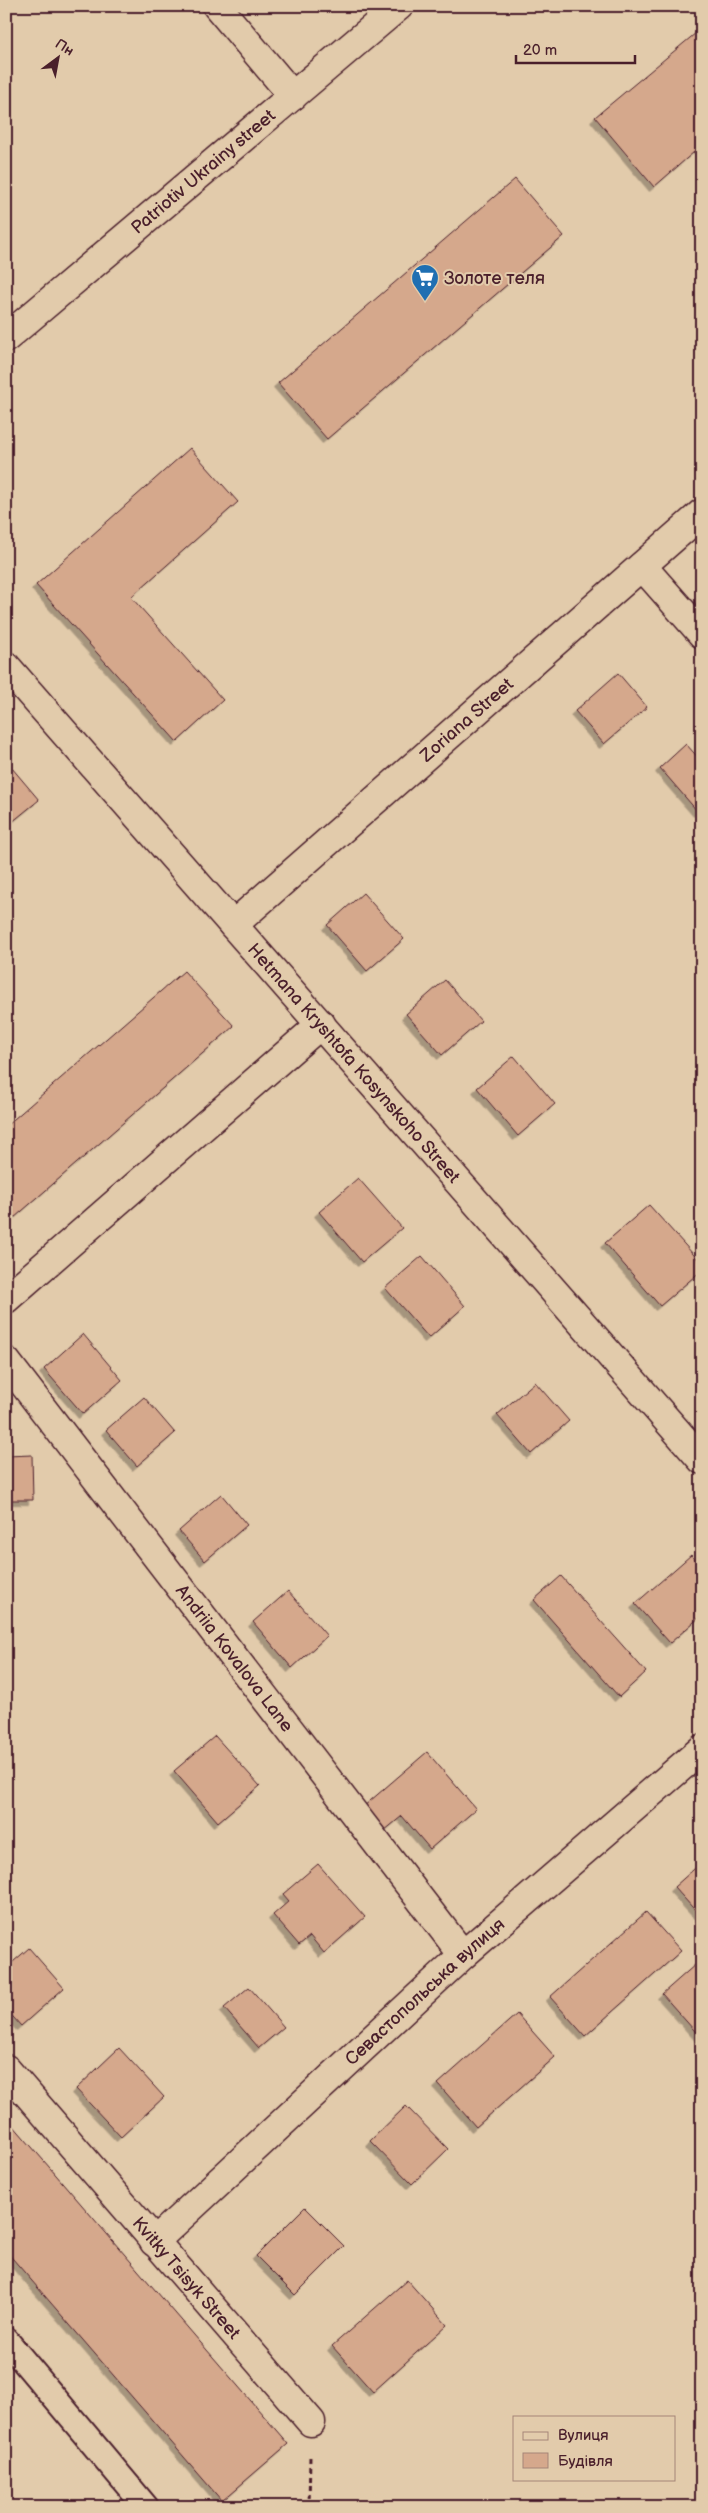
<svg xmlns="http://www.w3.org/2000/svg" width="708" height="2513" font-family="'Balsamiq Sans',sans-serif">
<defs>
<filter id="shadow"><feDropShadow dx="-4.5" dy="4.5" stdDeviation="0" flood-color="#0004"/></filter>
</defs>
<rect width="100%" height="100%" fill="#e2cbab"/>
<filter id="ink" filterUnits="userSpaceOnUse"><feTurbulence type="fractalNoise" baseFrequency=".02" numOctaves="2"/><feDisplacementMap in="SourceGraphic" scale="10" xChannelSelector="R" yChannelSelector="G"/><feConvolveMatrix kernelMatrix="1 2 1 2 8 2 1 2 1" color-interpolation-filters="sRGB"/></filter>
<g filter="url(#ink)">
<!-- building -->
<path fill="#d5a88c" stroke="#4a1f2b" filter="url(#shadow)" d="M702 28V145L654 187 595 117Z
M515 179 564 236 327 439 278 383Z
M190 448 238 502 131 597 223 700 177 742 36 585Z
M618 673 647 707 604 744 575 711Z
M686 744 702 762V808L698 812 660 768Z
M6 761 39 800 6 827Z
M363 893 404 939 367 971 327 925Z
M184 971 234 1026 6 1225V1126Z
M445 980 481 1021 442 1055 406 1014Z
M514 1056 555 1104 518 1136 477 1088Z
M358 1178 402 1228 362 1262 319 1212Z
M649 1205 702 1264V1270L660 1306 605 1243Z
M422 1256 465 1306 429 1338 385 1288Z
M83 1334 122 1380 83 1414 44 1369Z
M535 1382 569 1421 531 1454 497 1415Z
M144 1397 175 1433 137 1466 106 1430Z
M32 1455 33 1500H6V1456Z
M221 1494 247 1525 205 1561 179 1531Z
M691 1555 702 1567V1615L670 1643 635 1604Z
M561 1576 646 1672 619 1697 534 1600Z
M288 1591 327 1636 292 1668 253 1622Z
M215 1736 260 1786 218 1822 174 1771Z
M427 1752 476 1809 430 1849 402 1816 384 1831 363 1807Z
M702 1862V1918L674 1887Z
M318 1864 365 1917 324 1953 310 1936 299 1945 273 1915 289 1901 283 1894Z
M646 1912 681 1951 585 2036 550 1997Z
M29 1948 64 1988 21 2026 6 2009V1968Z
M696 1964 702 1971V2039L662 1994Z
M249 1987 284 2027 259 2048 224 2008Z
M517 2014 555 2057 476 2127 438 2084Z
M119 2048 164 2097 121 2137 76 2089Z
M406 2106 448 2149 412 2184 370 2141Z
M6 2117 288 2444 222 2501 6 2251Z
M305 2207 344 2246 295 2295 256 2256Z
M407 2280 447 2325 373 2392 332 2346Z"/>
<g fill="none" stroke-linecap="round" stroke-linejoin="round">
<defs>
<path id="service" d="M6 2340 146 2507"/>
<g id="minor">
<path d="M642 566 702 634"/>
<path id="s1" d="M6 666 702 1460"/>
<path id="s2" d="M233 925 702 513"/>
<path d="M6 1299 321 1024"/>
<path id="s3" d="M6 1361 463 1955"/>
<path id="s4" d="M6 2069 311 2422"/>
<path id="s5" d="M154 2242 463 1955 702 1749"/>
</g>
<path id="tertiary" d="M217 6 293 96"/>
<g id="secondary">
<path id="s6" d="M6 338 399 6"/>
</g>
</defs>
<!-- service casing -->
<use href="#service" stroke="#4a1f2b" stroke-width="28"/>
<!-- minor casing -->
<use href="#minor" stroke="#4a1f2b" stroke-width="31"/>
<!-- tertiary casing -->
<use href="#tertiary" stroke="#4a1f2b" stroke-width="31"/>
<!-- secondary casing -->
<use href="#secondary" stroke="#4a1f2b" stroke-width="31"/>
<!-- path -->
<path stroke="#4a1f2b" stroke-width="3" stroke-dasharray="5 4" stroke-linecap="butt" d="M309 2507 310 2455"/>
<!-- service -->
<use href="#service" stroke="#e2cbab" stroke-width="24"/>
<!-- minor -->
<use href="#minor" stroke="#e2cbab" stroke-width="28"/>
<!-- tertiary -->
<use href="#tertiary" stroke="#e2cbab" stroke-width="28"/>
<!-- secondary -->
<use href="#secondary" stroke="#e2cbab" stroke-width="28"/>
</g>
</g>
<!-- icons -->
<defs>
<symbol id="supermarket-pin" viewBox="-11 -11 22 30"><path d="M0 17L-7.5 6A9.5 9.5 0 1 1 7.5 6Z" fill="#1f6fb2" stroke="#e2cbab"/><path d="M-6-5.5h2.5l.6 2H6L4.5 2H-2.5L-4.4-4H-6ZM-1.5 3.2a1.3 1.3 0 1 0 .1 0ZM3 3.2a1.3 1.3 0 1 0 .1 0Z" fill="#fff"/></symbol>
</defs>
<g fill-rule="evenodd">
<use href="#supermarket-pin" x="409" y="262" width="32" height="43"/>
</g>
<g text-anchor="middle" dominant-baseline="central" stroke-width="4" stroke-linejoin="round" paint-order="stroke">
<!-- street labels -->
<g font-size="18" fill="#4a1f2b" stroke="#e2cbab">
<text stroke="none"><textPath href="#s6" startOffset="258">Patriotiv Ukrainy street</textPath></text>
<text stroke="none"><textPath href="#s2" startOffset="311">Zoriana Street</textPath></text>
<text stroke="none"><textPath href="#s1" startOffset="528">Hetmana Kryshtofa Kosynskoho Street</textPath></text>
<text stroke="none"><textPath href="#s3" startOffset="375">Andriia Kovalova Lane</textPath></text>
<text stroke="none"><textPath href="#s5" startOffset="369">Севастопольська вулиця</textPath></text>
<text stroke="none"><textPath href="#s4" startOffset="276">Kvitky Tsisyk Street</textPath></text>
</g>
<!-- poi labels -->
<g font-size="18" fill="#4a1f2b" stroke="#e2cbab" text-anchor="start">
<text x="444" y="278">Золоте теля</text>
</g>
</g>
<!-- margin -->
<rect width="708" height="2513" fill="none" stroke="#e2cbab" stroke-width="25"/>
<rect x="12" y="12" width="683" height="2488" fill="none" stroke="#4a1f2b" stroke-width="2" filter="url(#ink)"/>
<!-- legend -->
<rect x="513" y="2416" width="162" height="65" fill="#e2cbab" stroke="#a58678"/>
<rect x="523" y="2432" width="25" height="8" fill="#e2cbab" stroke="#a58678"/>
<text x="558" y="2440" font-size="15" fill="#4a1f2b">Вулиця</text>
<rect x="523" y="2453" width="25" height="15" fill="#d5a88c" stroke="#a58678"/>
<text x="558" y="2466" font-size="15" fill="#4a1f2b">Будівля</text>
<!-- north arrow -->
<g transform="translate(58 58) rotate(32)" stroke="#e2cbab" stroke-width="4" paint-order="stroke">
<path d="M0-4L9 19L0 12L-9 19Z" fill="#4a1f2b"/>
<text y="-8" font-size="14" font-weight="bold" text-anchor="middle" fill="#4a1f2b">Пн</text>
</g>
<!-- scale -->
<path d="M516 55v8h119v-8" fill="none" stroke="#4a1f2b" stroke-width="2.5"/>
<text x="523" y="55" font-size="15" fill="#4a1f2b" stroke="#e2cbab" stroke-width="4" paint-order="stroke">20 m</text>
</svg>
